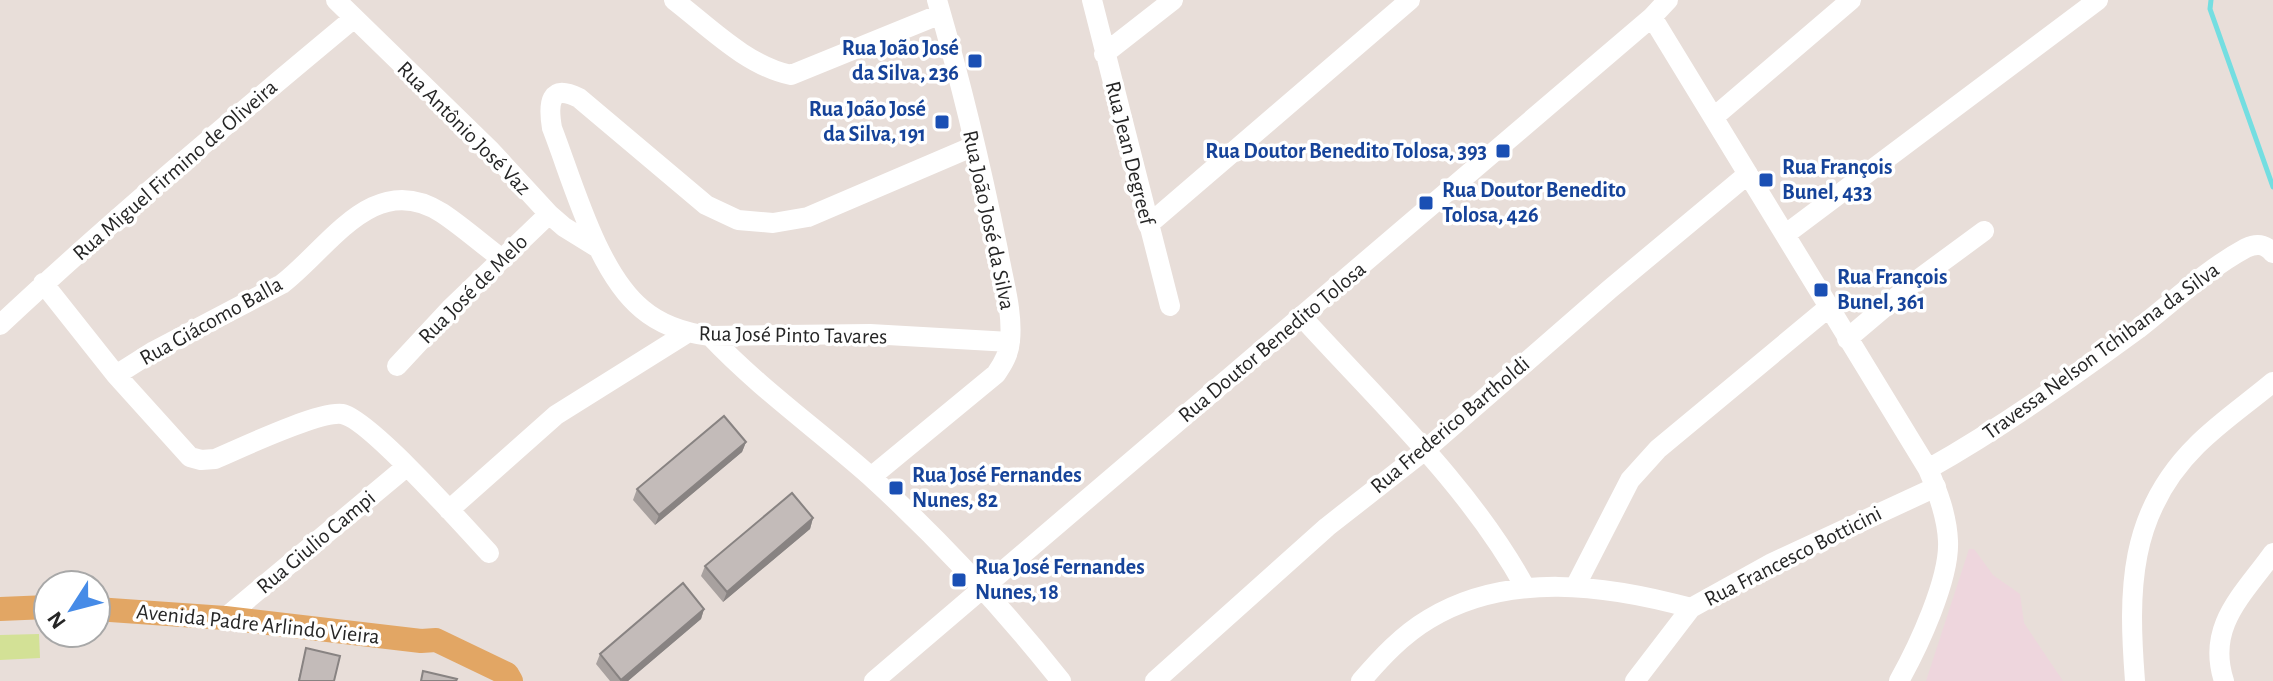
<svg xmlns="http://www.w3.org/2000/svg" width="2273" height="681" font-family="'Alegreya Sans',sans-serif">
<rect width="100%" height="100%" fill="#e8ded9"/>
<!-- medical -->
<path fill="#eed6dd" d="M1969 549H1974L1993 575 2020 594 2024 623 2063 681H1926Z"/>
<!-- pitch -->
<path fill="#d3e196" d="M39 634 40 658 0 660V635Z"/>
<g fill="none" stroke-linecap="round" stroke-linejoin="round">
<!-- stream -->
<path stroke="#74dee1" stroke-width="5" d="M2211 0 2210 9 2273 187"/>
<!-- minor -->
<path stroke="#fff" stroke-width="20" d="M336 0 491 151 549 214 564 227 598 248
M674 0C709 27 747 66 791 75L941 14
M1092 0 1170 306
M1652 17 1928 469C1938 492 1947 516 1948 541 1950 579 1918 647 1899 681
M1104 54 1173 0
M1714 117 1851 0
M974 146 808 217 773 223 738 220 706 205 579 98C549 83 548 104 552 128 573 182 597 272 642 309 662 326 685 333 710 336L870 334 1010 342
M1148 225 1410 0
M1786 234 2098 0
M43 283 116 375 190 457 201 460 215 459C241 448 318 411 342 414 368 418 466 528 489 553
M1302 317C1380 403 1469 485 1525 587
M0 325C114 218 233 119 353 19
M710 336C759 388 817 429 870 476 939 539 1003 608 1061 681
M1847 339 1912 284 1984 231
M397 366 450 309 549 214
M116 375 154 351 282 284C330 247 374 169 442 213 463 227 482 244 502 259
M1928 469C2001 428 2071 378 2138 329 2173 302 2207 269 2246 248 2257 243 2265 244 2273 253
M871 477 996 374C1003 364 1009 354 1010 341 1013 311 1003 280 998 250 981 166 961 82 937 0
M449 510 556 415 687 333
M1575 587 1630 480 1658 449 1829 307
M225 618 406 467
M874 681 1652 17 1668 0
M1155 681 1327 527 1424 451 1610 289 1748 174
M1361 681C1381 658 1402 635 1429 619 1508 571 1607 585 1691 608
M1635 681 1691 608 1772 563 1936 487
M2135 681C2128 591 2128 513 2197 445 2220 422 2248 403 2273 382
M2224 681C2206 626 2243 595 2273 553"/>
<!-- major -->
<path stroke="#e2a664" stroke-width="24" d="M0 609 48 607
M96 609 225 618 421 641 436 640 507 674 511 681"/>
</g>
<!-- wall -->
<path fill="#a8a19f" d="M746 442 742 452 655 525 633 500 637 489Z
M813 518 810 529 723 602 701 576 705 566Z
M704 609 701 619 628 681H610L596 664 600 654Z
M306 648 334 681H298Z"/>
<!-- shaded-wall -->
<path fill="#888382" d="M746 442 742 452 655 525 659 515Z
M813 518 810 529 723 602 727 592Z
M704 609 701 619 628 681H621Z"/>
<!-- building -->
<path fill="#c3bbb9" stroke="#888382" stroke-width="2" d="M724 416 746 442 659 515 637 489Z
M792 493 813 518 727 592 705 566Z
M683 583 704 609 621 680 600 654Z
M306 648 340 656 334 681H299Z
M423 671 457 679 456 681H421Z"/>
<!-- markers -->
<g fill="#1a4fb4" stroke="#fff" stroke-width="3">
<rect x="967" y="53" width="16" height="16" rx="4"/>
<rect x="934" y="114" width="16" height="16" rx="4"/>
<rect x="1495" y="143" width="16" height="16" rx="4"/>
<rect x="1758" y="172" width="16" height="16" rx="4"/>
<rect x="1418" y="195" width="16" height="16" rx="4"/>
<rect x="1813" y="282" width="16" height="16" rx="4"/>
<rect x="888" y="480" width="16" height="16" rx="4"/>
<rect x="951" y="572" width="16" height="16" rx="4"/>
</g>
<g text-anchor="middle" dominant-baseline="central" stroke-width="7" stroke-linejoin="round" paint-order="stroke">
<!-- transit labels -->
<g font-size="22" font-weight="bold" fill="#164399" stroke="#fff" text-anchor="start">
<text x="959" y="48" text-anchor="end">Rua João José<tspan x="959" dy="25">da Silva, 236</tspan></text>
<text x="926" y="109" text-anchor="end">Rua João José<tspan x="926" dy="25">da Silva, 191</tspan></text>
<text x="1487" y="151" text-anchor="end">Rua Doutor Benedito Tolosa, 393</text>
<text x="1782" y="167">Rua François<tspan x="1782" dy="25">Bunel, 433</tspan></text>
<text x="1442" y="190">Rua Doutor Benedito<tspan x="1442" dy="25">Tolosa, 426</tspan></text>
<text x="1837" y="277">Rua François<tspan x="1837" dy="25">Bunel, 361</tspan></text>
<text x="912" y="475">Rua José Fernandes<tspan x="912" dy="25">Nunes, 82</tspan></text>
<text x="975" y="567">Rua José Fernandes<tspan x="975" dy="25">Nunes, 18</tspan></text>
</g>
<!-- street labels -->
<g font-size="22" fill="#262626" stroke="#fff">
<text transform="translate(464 128) rotate(45)">Rua Antônio José Vaz</text>
<text transform="translate(1130 153) rotate(76)">Rua Jean Degreef</text>
<text transform="translate(175 170) rotate(-41)">Rua Miguel Firmino de Oliveira</text>
<text transform="translate(989 220) rotate(78)">Rua João José da Silva</text>
<text transform="translate(473 289) rotate(-45)">Rua José de Melo</text>
<text transform="translate(211 321) rotate(-29)">Rua Giácomo Balla</text>
<text transform="translate(793 335) rotate(1)">Rua José Pinto Tavares</text>
<text transform="translate(1272 342) rotate(-40)">Rua Doutor Benedito Tolosa</text>
<text transform="translate(2101 351) rotate(-36)">Travessa Nelson Tchibana da Silva</text>
<text transform="translate(1450 425) rotate(-40)">Rua Frederico Bartholdi</text>
<text transform="translate(316 542) rotate(-40)">Rua Giulio Campi</text>
<text transform="translate(1793 556) rotate(-27)">Rua Francesco Botticini</text>
<text transform="translate(258 624) rotate(6)">Avenida Padre Arlindo Vieira</text>
</g>
</g>
<!-- north arrow -->
<g transform="translate(72 609) rotate(234)"><circle r="38" fill="#ffffff" stroke="#a8a8a8" stroke-width="2"/>
<path d="M0-6L14 30L0 20L-14 30Z" fill="#468be7"/>
<text y="-12" font-size="22" font-weight="bold" text-anchor="middle" fill="#262626">N</text>
</g>
</svg>
